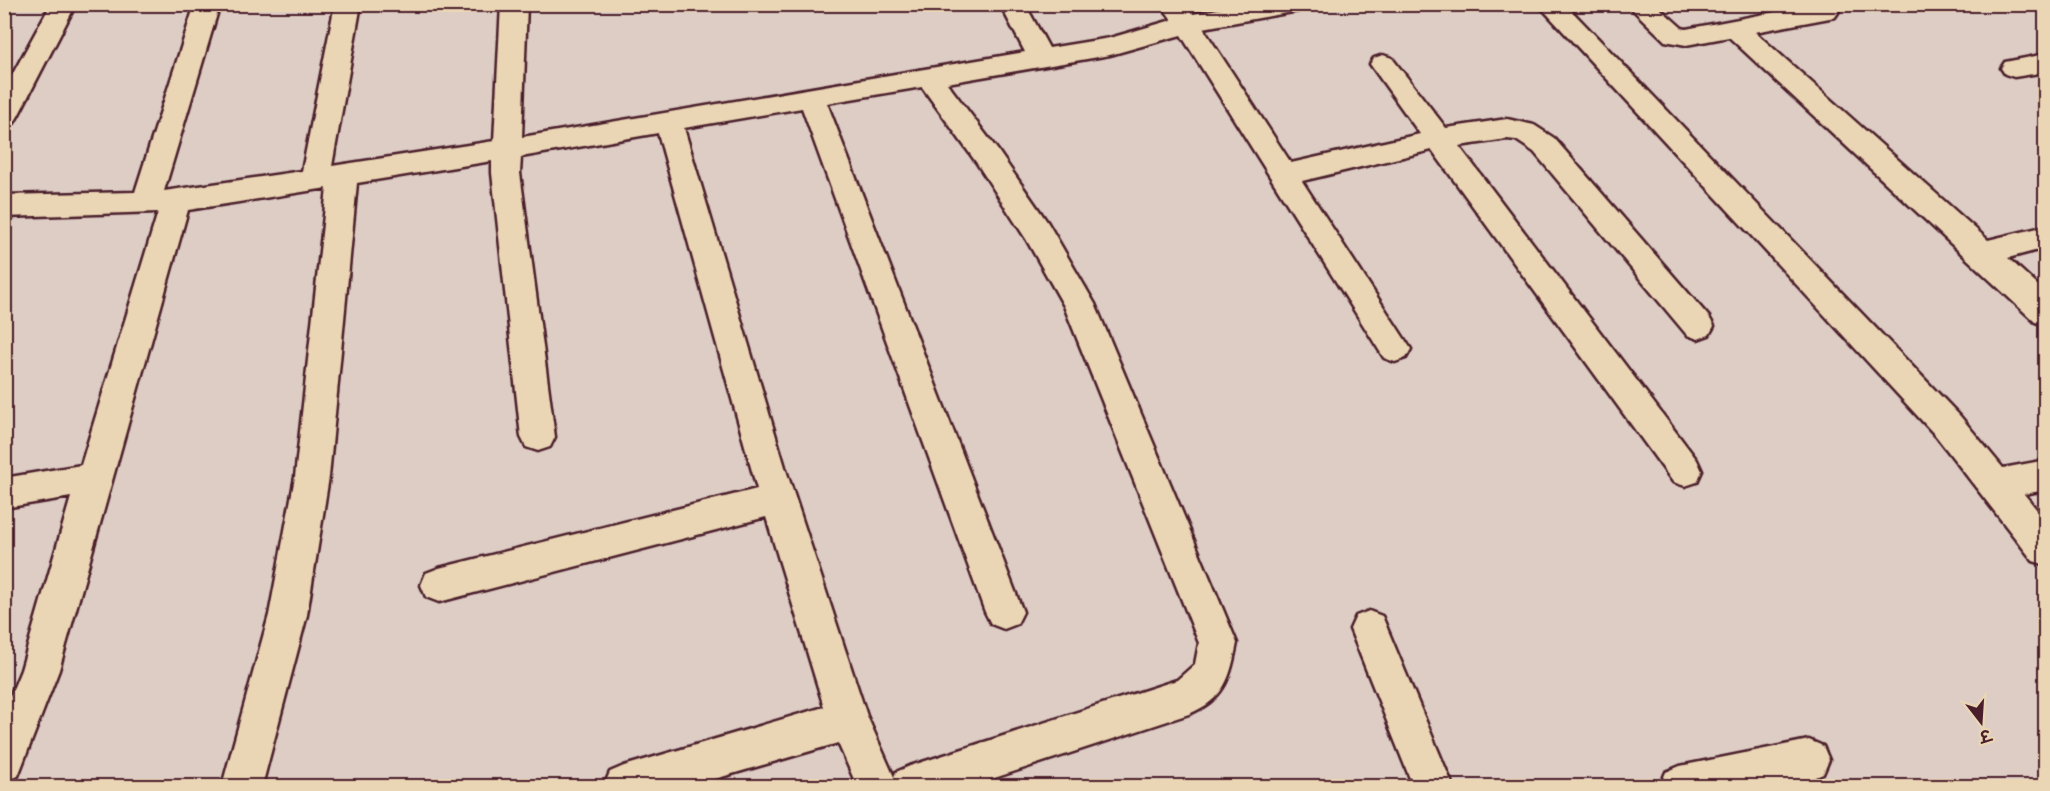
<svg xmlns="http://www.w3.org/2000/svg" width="2050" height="791" font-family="Caveat,'Playpen Sans Deva',sans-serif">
<rect width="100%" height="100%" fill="#ddcdc4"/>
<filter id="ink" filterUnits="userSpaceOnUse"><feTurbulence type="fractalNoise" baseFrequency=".0167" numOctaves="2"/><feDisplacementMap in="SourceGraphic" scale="12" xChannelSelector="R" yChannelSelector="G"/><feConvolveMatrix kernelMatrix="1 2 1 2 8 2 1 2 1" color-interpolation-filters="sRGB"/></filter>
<g filter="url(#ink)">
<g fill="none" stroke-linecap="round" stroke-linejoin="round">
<defs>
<path id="minor" d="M51 4H76L18 116 14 123 4 125V90Z
M195 4H220L164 191 302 171 335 4H361L332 166 494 141 501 4H527L522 137 1025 52 1000 4H1025L1049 48 1110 38 1172 20 1163 7 1165 4H1187L1193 14 1242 4H1305L1302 10 1293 12 1203 28 1291 163 1420 134 1370 64 1374 58 1383 55 1392 58 1446 128 1507 119 1534 125 1554 138 1709 317 1714 326 1709 335 1698 339 1687 335 1534 152 1516 140 1507 139 1459 146 1697 460 1702 471 1697 482 1685 486 1673 482 1432 150 1302 181 1411 349 1406 358 1395 362 1384 358 1181 35 1110 55 947 83 996 148 1048 223 1095 304 1237 643C1230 678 1225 699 1189 714L970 786H857L838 743 691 786H604L610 772 624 766 824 707 766 517 439 602 426 597 421 585 426 573 439 568 757 489 658 133 521 157 520 173 555 437 550 447 538 451 526 447 521 437 492 173V161L357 183 329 477 307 615 262 786H222L269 615 295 477 327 188 188 210 59 670 18 776 4 782V711L21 670 71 497 4 508V478L81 465 158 212 4 217V195L135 192ZM922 87 976 162 1026 239 1064 306 1199 643 1195 664 1177 680 910 766 896 772 894 777 867 716 785 467 684 128 802 108 985 612 991 624 1004 629 1017 624 1023 612 827 103Z
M1538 4H1565L1960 416 2003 468 2046 460V490L2024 494 2046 521V565L2033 561 1936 436Z
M1627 4H1655L1682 28 1686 29 1817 4 1835 5 1839 11 1835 17 1755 32 1988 240 2046 226V248L2008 258 2046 293V325L2035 322 1729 37 1686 45 1665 41Z
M2046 54V72L2014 77 2005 74 2001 68 2005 62Z
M1369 611 1382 616 1453 786H1413L1350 629 1356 616Z
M1809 740 1823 746 1829 760 1823 774 1809 780 1778 786H1660L1666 772 1680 766Z"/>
</defs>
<!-- minor casing -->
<use href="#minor" stroke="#4a1f2b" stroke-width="5"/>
<!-- minor -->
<use href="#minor" fill="#ead6b4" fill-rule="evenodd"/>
</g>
</g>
<!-- margin -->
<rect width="2050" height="791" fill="none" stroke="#ead6b4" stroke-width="24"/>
<rect x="12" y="12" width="2026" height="767" fill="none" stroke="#4a1f2b" stroke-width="2" filter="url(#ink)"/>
<!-- north arrow -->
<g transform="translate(1981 722) rotate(163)" stroke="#ead6b4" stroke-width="4.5" paint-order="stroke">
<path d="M0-4.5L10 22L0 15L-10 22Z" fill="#4a1f2b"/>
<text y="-9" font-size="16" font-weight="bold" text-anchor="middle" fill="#4a1f2b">उ</text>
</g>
</svg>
